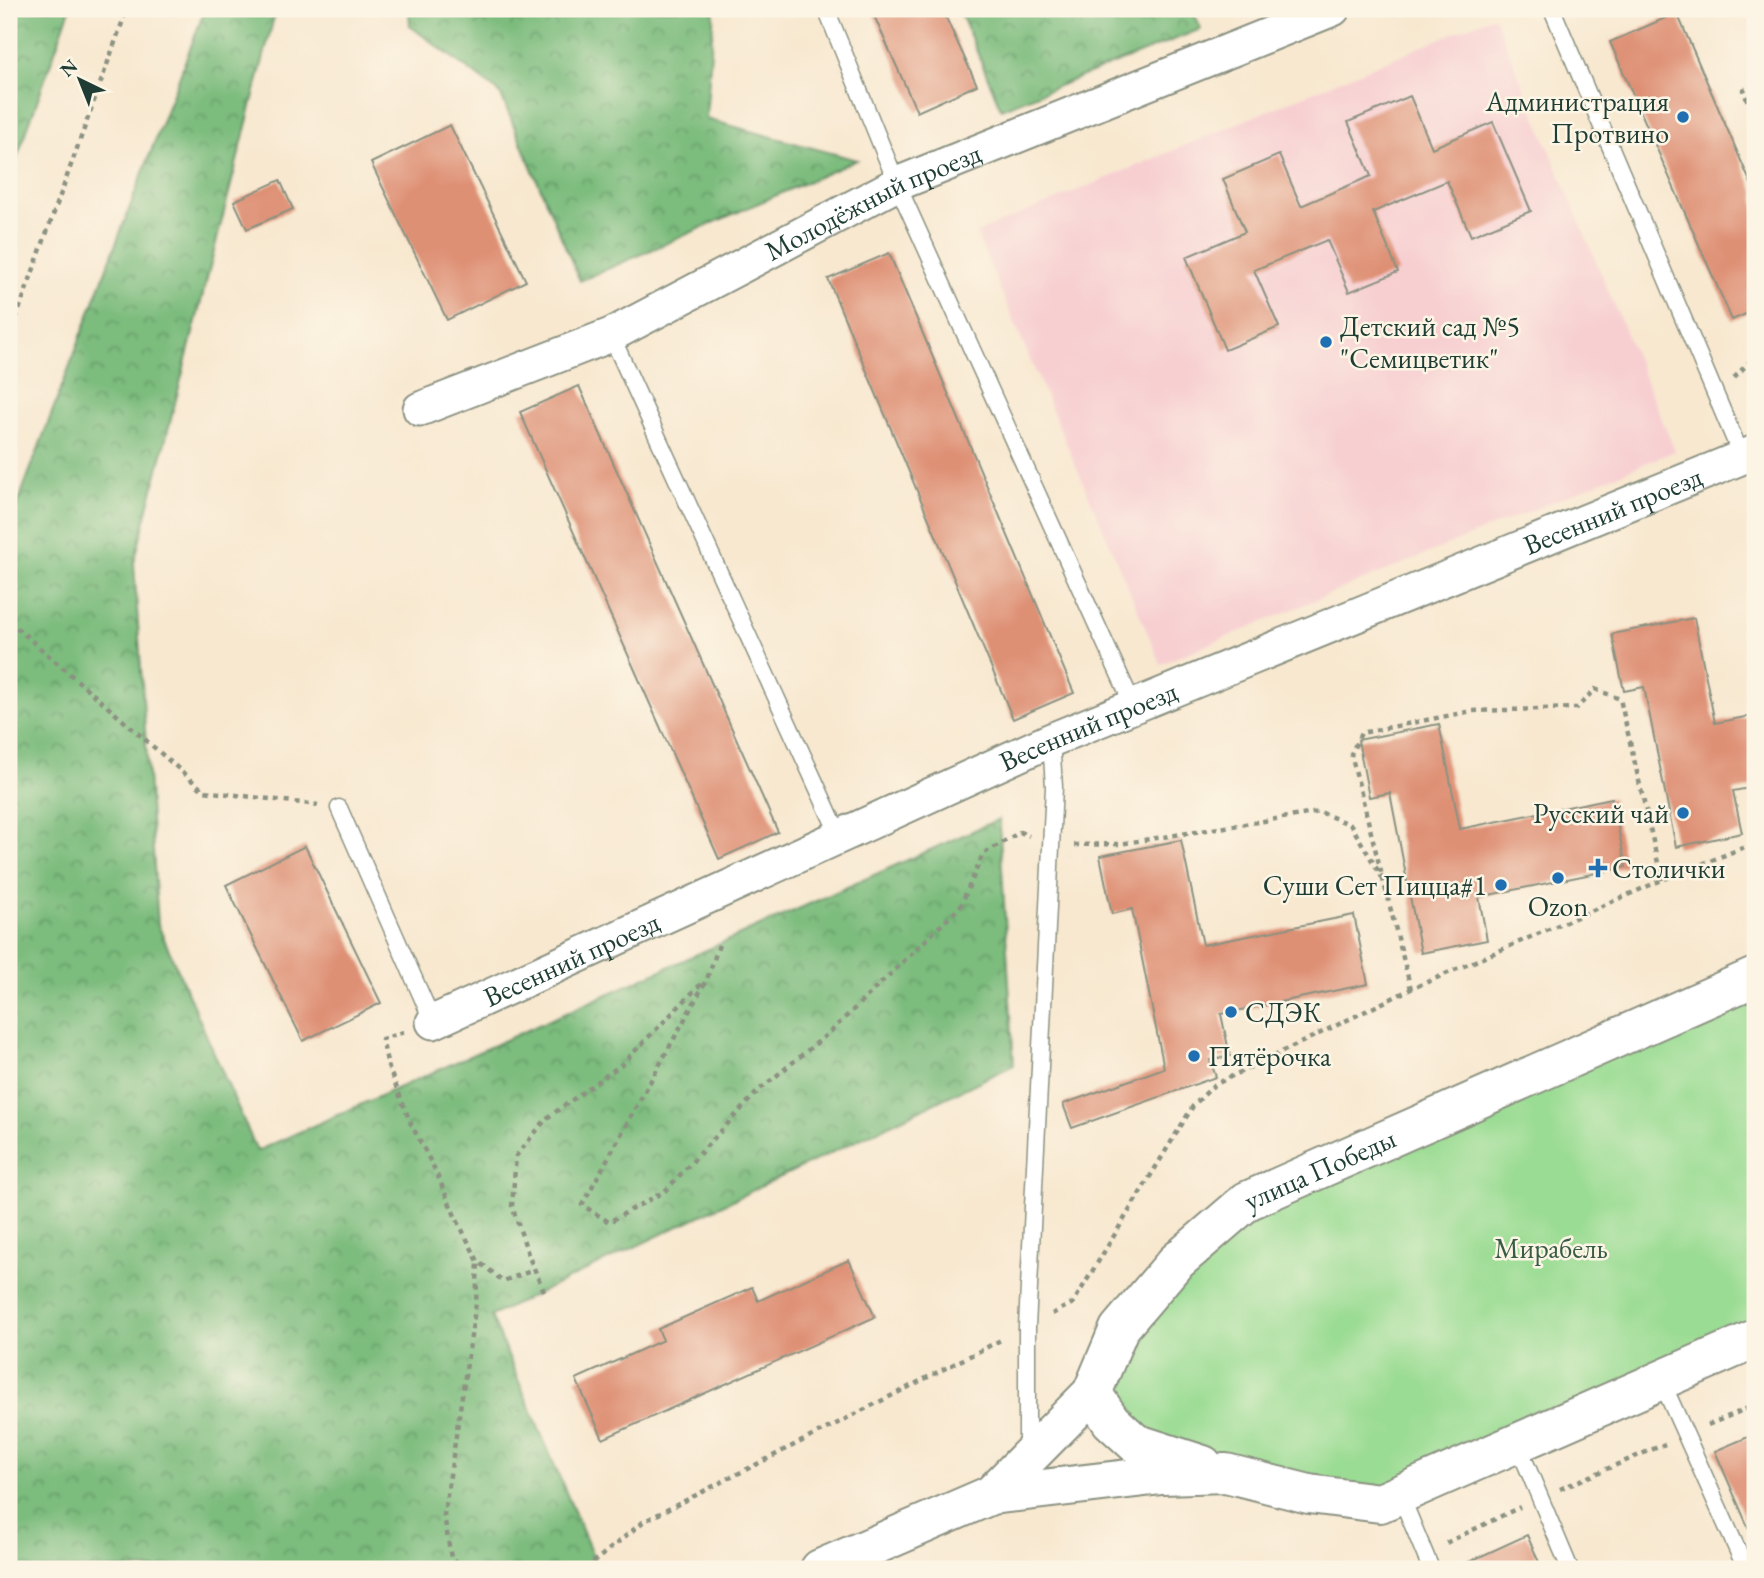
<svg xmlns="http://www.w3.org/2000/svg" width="1764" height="1578" font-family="'EB Garamond',serif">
<defs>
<pattern id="forest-crowns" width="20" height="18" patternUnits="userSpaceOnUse" patternTransform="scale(1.75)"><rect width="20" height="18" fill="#7bbc7d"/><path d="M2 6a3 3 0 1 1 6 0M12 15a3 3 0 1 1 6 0" fill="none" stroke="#649a67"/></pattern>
</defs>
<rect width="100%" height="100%" fill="#fcf5e5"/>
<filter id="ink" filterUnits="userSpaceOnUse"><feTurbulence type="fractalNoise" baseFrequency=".0143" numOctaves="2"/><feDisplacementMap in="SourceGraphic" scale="14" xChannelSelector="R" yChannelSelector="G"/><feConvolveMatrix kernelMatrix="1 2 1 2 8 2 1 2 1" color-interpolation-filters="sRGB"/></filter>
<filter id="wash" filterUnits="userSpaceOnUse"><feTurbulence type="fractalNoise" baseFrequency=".00686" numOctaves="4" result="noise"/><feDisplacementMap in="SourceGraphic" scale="28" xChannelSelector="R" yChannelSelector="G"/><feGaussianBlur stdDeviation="1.57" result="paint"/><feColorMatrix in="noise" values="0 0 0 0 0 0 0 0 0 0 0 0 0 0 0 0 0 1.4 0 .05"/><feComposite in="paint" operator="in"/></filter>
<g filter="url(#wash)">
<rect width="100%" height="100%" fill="#f8e8d0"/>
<!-- built -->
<path fill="#f7cfd1" d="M1494 16 1675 451 1161 664 976 233Z"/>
<!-- forest -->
<path fill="url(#forest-crowns)" stroke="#4d7c58" stroke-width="2" d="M9 9H70L9 180Z
M205 9H276L134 563 158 925 257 1151 999 819 1014 1065 491 1316 596 1563 582 1569H9V526Z
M409 9H714L706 119 857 160 580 281 500 93 410 26Z
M959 9H1192L1201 29 1001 109Z"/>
<!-- green -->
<path fill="#9adc93" stroke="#5c8c64" stroke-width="2" d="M1755 978V1339L1380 1503 1111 1421 1119 1329 1247 1201Z"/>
<g id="blocks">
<!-- building -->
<path fill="#de9074" d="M871 9H942L977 85 917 112Z
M1677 13 1755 193V310L1732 320 1610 42Z
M1410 96 1432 148 1493 122 1531 211 1471 236 1447 181 1373 212 1398 272 1349 292 1327 240 1254 270 1279 327 1225 350 1186 257 1245 232 1223 179 1279 155 1301 206 1371 176 1348 122Z
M450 125 526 281 447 320 371 163Z
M280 180 293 209 247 229 234 201Z
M889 253 1074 693 1013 719 828 279Z
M579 386 778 832 719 859 520 412Z
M1694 618 1715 723 1755 715V787L1733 791 1742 833 1676 847 1644 687 1624 691 1612 634Z
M1439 724 1460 829 1612 798 1626 867 1479 897 1487 940 1421 953 1390 793 1369 797 1358 740Z
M1181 840 1203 945 1354 915 1368 984 1221 1014 1230 1056 1210 1060 1216 1077 1072 1128 1063 1104 1164 1068 1132 909 1112 914 1100 856Z
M305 846 381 1003 303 1041 226 885Z
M849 1260 875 1317 603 1439 576 1379 663 1340 658 1329 752 1287 758 1301Z
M1755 1434V1543L1715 1451Z
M1527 1535 1542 1569H1466L1464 1564Z"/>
</g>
</g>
<g filter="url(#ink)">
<use href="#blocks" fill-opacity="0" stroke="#8c9282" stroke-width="2"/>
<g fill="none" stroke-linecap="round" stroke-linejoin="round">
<defs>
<path id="service" d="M826 9 897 184 1134 707
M1552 9 1742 457
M611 335 839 835
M339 808 433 1022
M1661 1380 1746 1569
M1517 1443 1570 1569
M1027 1453V1327L1054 787 1051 740
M1400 1494 1431 1569"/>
<g id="minor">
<path id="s1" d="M420 409 611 335 897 184 1333 9"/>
<path id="s2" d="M433 1022 1051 740 1755 452"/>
</g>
<g id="tertiary">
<path d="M1092 1393 1111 1421 1135 1443 1203 1465"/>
<path id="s3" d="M991 1495 1092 1393 1119 1329 1175 1263 1247 1201 1755 977"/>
<path d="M820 1569 991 1495 1162 1475 1226 1473 1309 1494 1380 1503 1755 1339"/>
</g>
</defs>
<!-- service casing -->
<use href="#service" stroke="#8c9282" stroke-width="19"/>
<!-- minor casing -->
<use href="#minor" stroke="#8c9282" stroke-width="37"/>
<!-- tertiary casing -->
<use href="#tertiary" stroke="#8c9282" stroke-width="42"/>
<!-- path -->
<path stroke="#8c9282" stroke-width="4.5" stroke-dasharray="5 5" stroke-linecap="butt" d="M1755 84 1743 90 1755 119
M9 338 127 9
M1734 378 1755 356
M9 621 204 791 318 805
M1074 845 1119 844 1320 812 1351 825 1383 879
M719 945 707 979 582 1205 609 1222 665 1191 759 1090 830 1032 960 907 983 854 1020 832 1029 836
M1411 989 1351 754 1361 733 1472 711 1577 708 1595 689 1620 699 1662 880
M404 1032 382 1039 388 1066 411 1124 435 1170 455 1216 478 1261 503 1281 534 1270
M544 1291 529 1257 512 1206 516 1156 547 1118 622 1064 701 984
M1052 1314 1073 1303 1193 1106 1214 1085 1411 989 1662 880 1755 843
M1708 1425 1755 1405
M1560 1489 1665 1444
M1446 1543 1520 1507
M466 1569 451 1558 444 1515 476 1303 478 1262
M585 1569 643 1522 1003 1339"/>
<!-- service -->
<use href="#service" stroke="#fff" stroke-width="16"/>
<!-- minor -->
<use href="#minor" stroke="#fff" stroke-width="33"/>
<!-- tertiary -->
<use href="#tertiary" stroke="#fff" stroke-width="38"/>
</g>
</g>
<!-- markers -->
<g fill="#1f6fb2" stroke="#fcf5e5" stroke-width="2.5">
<circle cx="1683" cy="117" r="7"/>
<circle cx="1326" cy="342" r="7"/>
<circle cx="1683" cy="813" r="7"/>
<path d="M1594.5 857.5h7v7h7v7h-7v7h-7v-7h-7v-7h7z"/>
<circle cx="1558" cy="878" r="7"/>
<circle cx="1501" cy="885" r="7"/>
<circle cx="1231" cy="1012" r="7"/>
<circle cx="1194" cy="1056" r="7"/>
</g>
<g text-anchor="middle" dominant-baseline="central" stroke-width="5" stroke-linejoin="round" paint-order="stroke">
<!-- poi labels -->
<g font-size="28" fill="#1f3d34" stroke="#fcf5e5" text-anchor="start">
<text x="1669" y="101" text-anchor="end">Администрация<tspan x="1669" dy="32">Протвино</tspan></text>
<text x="1340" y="326">Детский сад №5<tspan x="1340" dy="32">"Семицветик"</tspan></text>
<text x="1669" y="813" text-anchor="end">Русский чай</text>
<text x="1612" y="868">Столички</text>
<text x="1487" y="885" text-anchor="end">Суши Сет Пицца#1</text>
<text x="1558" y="906" text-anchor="middle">Ozon</text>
<text x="1245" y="1012">СДЭК</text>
<text x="1208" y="1056">Пятёрочка</text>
</g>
<!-- street labels -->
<g font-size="28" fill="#1f3d34" stroke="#fcf5e5">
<text stroke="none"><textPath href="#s1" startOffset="499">Молодёжный проезд</textPath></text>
<text stroke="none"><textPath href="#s2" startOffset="1286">Весенний проезд</textPath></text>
<text stroke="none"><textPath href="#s2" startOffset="719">Весенний проезд</textPath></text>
<text stroke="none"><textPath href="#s2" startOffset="152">Весенний проезд</textPath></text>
<text stroke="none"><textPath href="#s3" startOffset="474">улица Победы</textPath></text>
</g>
<!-- park labels -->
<g font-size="28" fill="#385d47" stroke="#fcf5e5">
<text x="1551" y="1248">Мирабель</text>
</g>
</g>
<!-- margin -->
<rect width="1764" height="1578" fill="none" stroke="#fcf5e5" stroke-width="35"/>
<!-- north arrow -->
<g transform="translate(80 80) rotate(317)" stroke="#fcf5e5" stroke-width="5" paint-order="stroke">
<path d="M0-5L12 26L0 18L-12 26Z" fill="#1f3d34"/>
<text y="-10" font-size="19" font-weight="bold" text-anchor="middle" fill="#1f3d34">N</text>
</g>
</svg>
